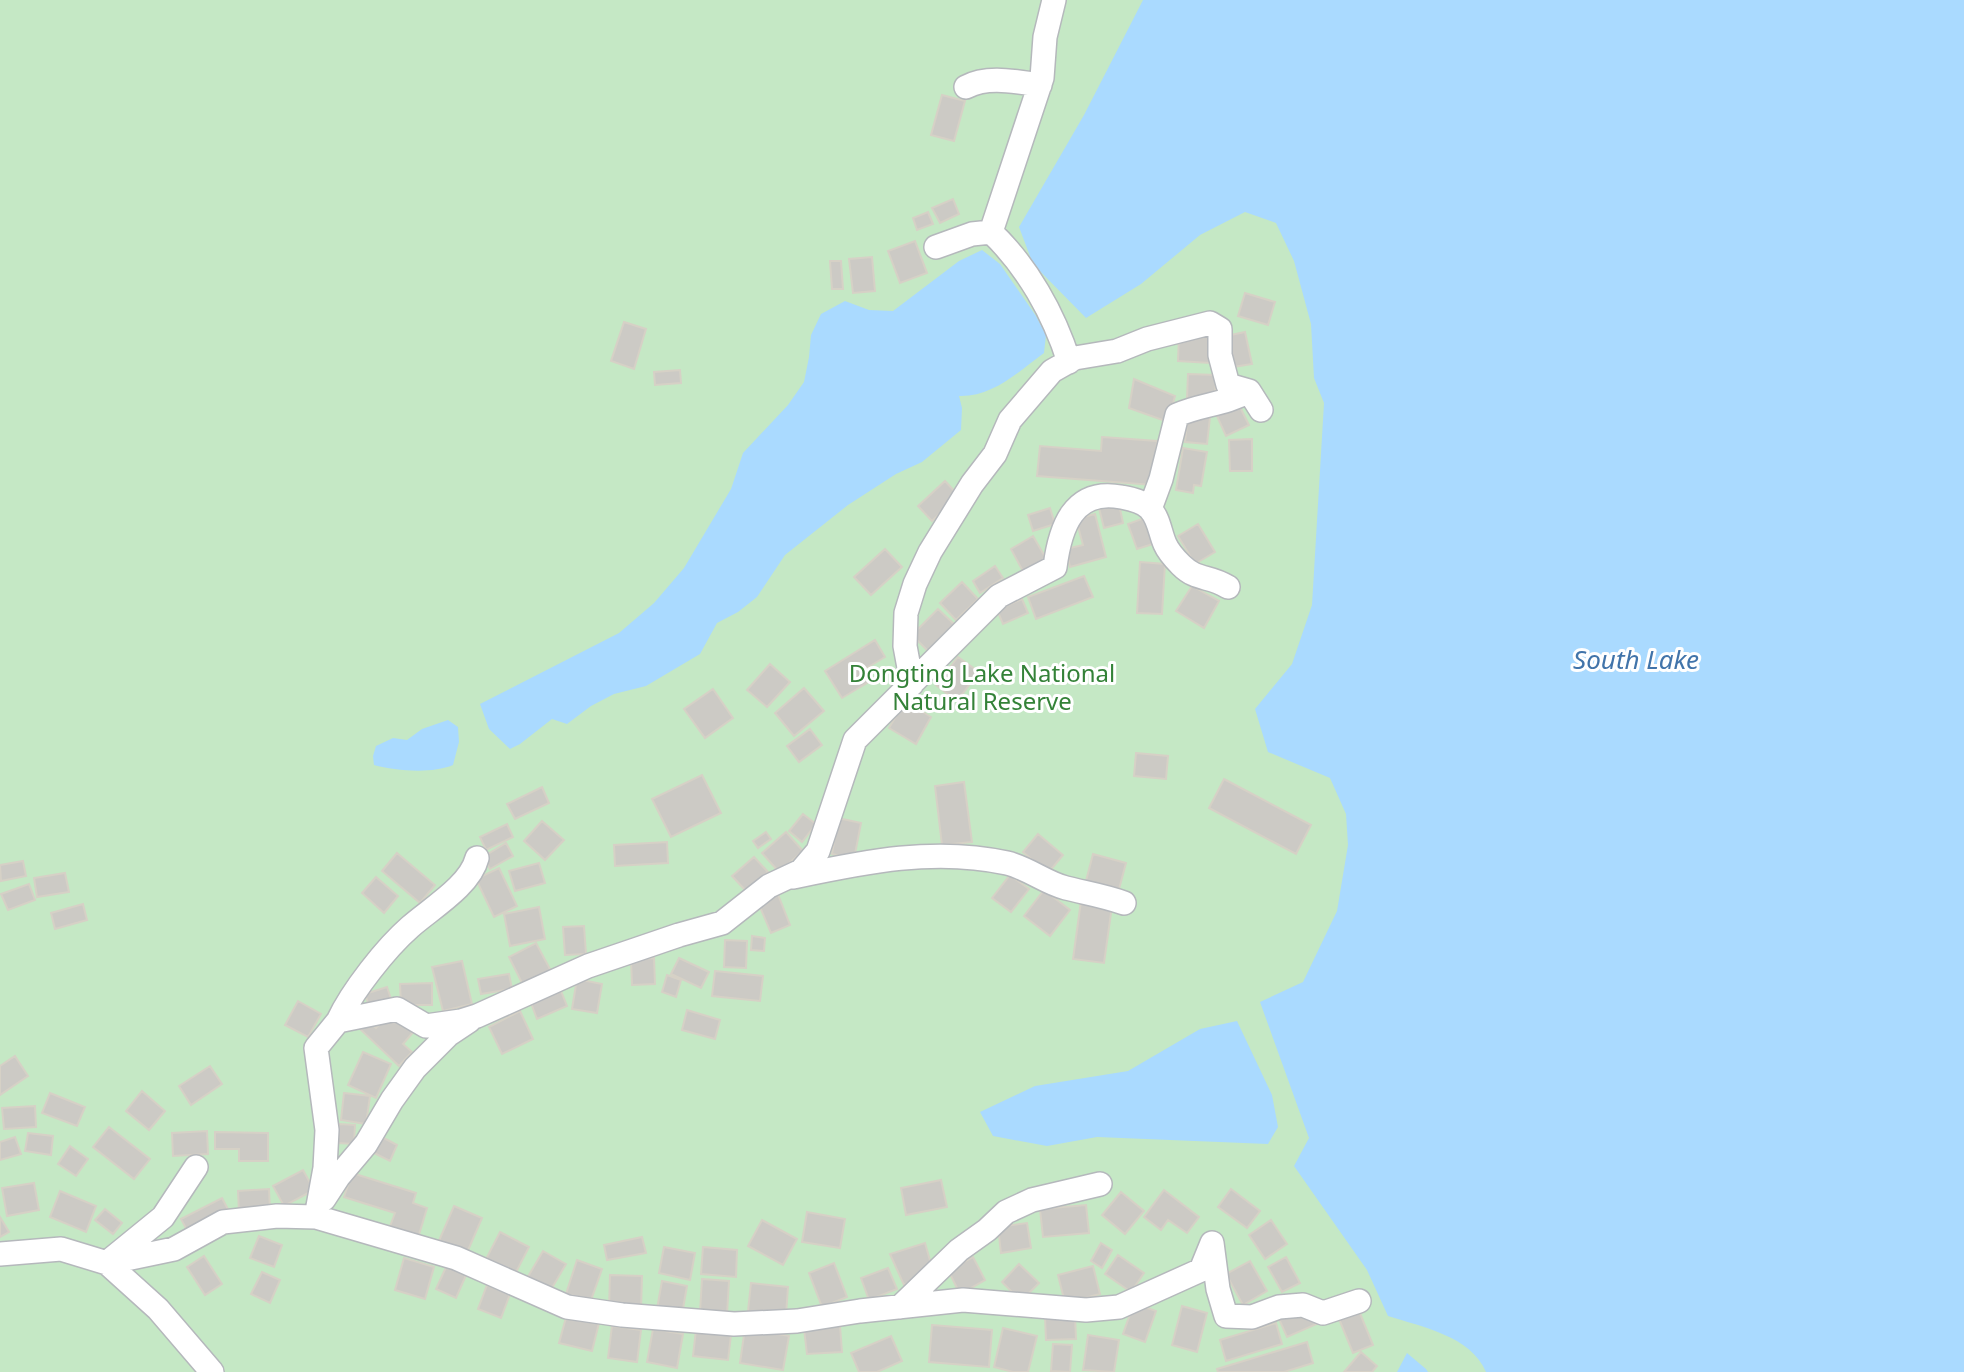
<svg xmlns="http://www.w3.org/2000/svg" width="1964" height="1372" font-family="'Noto Sans',sans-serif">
<rect width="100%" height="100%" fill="#f1efe8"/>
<!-- green -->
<path fill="#c5e8c5" d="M0 0H1964V1372H0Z"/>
<!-- water -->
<path fill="#aadaff" d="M1143 0H1964V1372H1486C1471 1336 1422 1327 1388 1316L1367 1270 1294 1166 1309 1138 1260 1002 1303 982 1337 911 1348 845 1346 814 1330 778 1268 752 1255 709 1292 664 1312 605 1324 403 1314 378 1311 324 1294 261 1276 223 1245 212 1200 235 1141 284 1086 318 1033 264 1019 227 1084 115Z
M982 250 1000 264 1036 316 1046 335 1044 353C1018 372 993 397 959 396L962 408 961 430 922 462 896 474 848 505 785 555 757 597 738 612 717 623 700 654 646 686 614 694 591 706 567 724 552 719 520 744 510 749 489 729 480 704 619 633 654 603 684 568 731 489 743 453 788 405 804 382 809 357 811 335 821 314 845 301 869 310 893 311 959 261Z
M448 720 458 727 459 742 453 765C432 774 396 771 374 765L373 756 376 746 393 738 407 740 422 729Z
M1237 1021 1272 1095 1278 1127 1268 1144 1097 1137 1047 1146 993 1136 980 1112 1035 1086 1128 1071 1200 1029Z
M1407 1353 1426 1369 1428 1372H1397Z"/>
<!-- building -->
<path fill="#cccac5" stroke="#d6d1c6" stroke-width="2" d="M942 95 965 101 954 141 931 135Z
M953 199 959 214 940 223 932 208Z
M928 212 933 224 917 230 913 218Z
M915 241 927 273 900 283 888 251Z
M872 257 875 291 853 293 849 259Z
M830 261H841L843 289H832Z
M1245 293 1275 302 1268 325 1238 316Z
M624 322 646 329 634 369 611 361Z
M1245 332 1252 364 1233 367 1226 336Z
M1179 335 1212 337 1210 363 1178 361Z
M680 370 681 383 655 385 654 372Z
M1188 374 1216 375 1215 399 1187 398Z
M1134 379 1175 396 1168 422 1129 408Z
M1239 405 1249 425 1226 436 1217 416Z
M1188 414 1210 417 1207 444 1185 442Z
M1102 437 1157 441 1153 485 1037 476 1040 446 1101 451Z
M1252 439V471H1230L1229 440Z
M1183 448 1207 452 1201 486 1194 485 1193 493 1176 490Z
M945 481 959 496 932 521 918 506Z
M1119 504 1123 523 1104 528 1099 508Z
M1050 508 1055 524 1033 531 1028 515Z
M1095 514 1106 557 1070 567 1066 549 1083 545 1076 519Z
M1147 517 1156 543 1137 549 1128 524Z
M1198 524 1215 552 1195 564 1178 536Z
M1033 536 1048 562 1025 575 1011 549Z
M885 549 902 567 871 595 854 577Z
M1140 562 1165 564 1162 614 1137 613Z
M995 566 1003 578 980 593 973 581Z
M1084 576 1093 597 1036 619 1028 597Z
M962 582 978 599 956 620 940 603Z
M1192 586 1219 601 1204 628 1176 611Z
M1022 599 1028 613 1003 624 997 610Z
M938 609 954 624 928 651 912 635Z
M875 640 885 657 865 669 872 680 842 698 825 671Z
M958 657 979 672 957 701 936 685Z
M770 664 790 682 767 707 747 690Z
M804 688 824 711 794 736 775 713Z
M713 689 733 718 705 738 684 709Z
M905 701 931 717 916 744 889 728Z
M810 729 822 745 799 762 787 746Z
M1136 753 1168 756 1166 779 1134 776Z
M702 775 721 813 671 837 652 799Z
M1224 779 1311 825 1296 854 1209 808Z
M964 782 972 842 942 845 935 786Z
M542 787 549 803 515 819 507 804Z
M803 814 816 824 802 842 789 831Z
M838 818 861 823 854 859 832 854Z
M542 821 564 840 545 860 524 841Z
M507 824 513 837 486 850 480 837Z
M766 832 771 839 758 848 753 841Z
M786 832 803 851 779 872 762 853Z
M1038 834 1063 855 1048 873 1023 852Z
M667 842 668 863 615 866 614 845Z
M506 843 513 856 490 869 483 857Z
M397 853 435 885 420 903 382 871Z
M1093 854 1126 863 1119 889 1086 881Z
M754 857 768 872 746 891 732 876Z
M23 861 26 876 1 881 0 865Z
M539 863 545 883 515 891 509 871Z
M499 868 517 906 494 917 476 879Z
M65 873 69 892 37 897 34 878Z
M1010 875 1029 889 1011 912 992 898Z
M376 877 398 896 384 913 362 893Z
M29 884 35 900 8 910 1 894Z
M1044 890 1070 910 1050 936 1024 916Z
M777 892 790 925 771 933 757 900Z
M1081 901 1112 906 1104 963 1073 959Z
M83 904 87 920 55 929 51 913Z
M539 907 545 939 510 946 504 914Z
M584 926 586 954 565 955 563 927Z
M752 936 765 938 764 951 751 950Z
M725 940 747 941 746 968 724 967Z
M536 943 551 971 523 985 509 957Z
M654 958 655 984 632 985 631 959Z
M679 958 709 972 701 988 671 974Z
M462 961 472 1004 443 1011 432 967Z
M715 971 763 976 760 1001 712 996Z
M509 974 512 989 481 994 478 979Z
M667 975 681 980 676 997 662 992Z
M577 979 602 984 597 1013 572 1009Z
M432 983V1005H401L400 984Z
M387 987 392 1002 370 1009 365 994Z
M561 991 567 1006 537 1019 531 1003Z
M298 1001 321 1014 308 1037 285 1025Z
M393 1009 415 1030 403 1044 412 1052 399 1066 359 1028 367 1019 376 1028Z
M687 1010 720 1020 715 1039 682 1030Z
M520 1011 533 1039 502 1054 489 1027Z
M363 1052 391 1064 376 1098 348 1085Z
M15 1056 28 1076 0 1095V1066Z
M210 1066 222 1084 191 1105 179 1086Z
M142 1091 165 1111 149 1130 126 1111Z
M50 1093 85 1107 77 1126 42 1113Z
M344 1093 370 1096 366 1124 341 1120Z
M35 1106 36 1127 4 1129 2 1108Z
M339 1124 355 1125 354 1144 338 1143Z
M109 1127 150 1159 134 1179 93 1147Z
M207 1131 208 1154 173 1156 172 1133Z
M215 1132 268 1133V1161H239V1149H215Z
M28 1133 53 1136 51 1155 25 1151Z
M15 1137 21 1154 0 1160V1142Z
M382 1137 397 1145 390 1161 374 1153Z
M70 1146 88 1159 76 1176 58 1164Z
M303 1170 314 1190 284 1206 273 1186Z
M352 1173 416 1193 413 1203 427 1208 418 1238 389 1229 395 1213 344 1197Z
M941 1180 947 1207 906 1215 901 1188Z
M34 1183 39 1210 7 1216 2 1188Z
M269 1189 270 1210 239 1212 238 1191Z
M1231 1189 1260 1211 1247 1228 1218 1207Z
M1164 1190 1199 1217 1187 1233 1168 1220 1161 1230 1144 1217Z
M60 1191 96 1206 86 1232 50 1217Z
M1121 1192 1144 1211 1125 1234 1102 1215Z
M222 1198 230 1213 189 1234 181 1219Z
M1086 1205 1089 1233 1043 1237 1040 1209Z
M454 1206 482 1218 466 1255 438 1243Z
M105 1209 122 1223 113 1234 95 1220Z
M807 1212 845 1219 840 1248 802 1242Z
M0 1217 9 1232 0 1237Z
M762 1220 797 1239 783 1265 748 1246Z
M1271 1220 1287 1244 1265 1259 1249 1235Z
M1027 1223 1031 1248 1001 1253 998 1227Z
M500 1232 529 1247 514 1276 485 1261Z
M259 1236 282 1245 274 1267 250 1258Z
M642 1237 646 1253 607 1260 604 1245Z
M925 1243 933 1271 904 1285 890 1254Z
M1101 1243 1112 1250 1102 1268 1091 1261Z
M664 1247 695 1253 690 1280 659 1273Z
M703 1247 737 1250 736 1277 701 1274Z
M543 1251 566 1264 549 1293 526 1280Z
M1118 1255 1144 1273 1131 1292 1105 1274Z
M204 1256 222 1284 205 1295 187 1267Z
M973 1257 985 1280 960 1294 948 1270Z
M1286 1257 1300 1283 1282 1292 1268 1267Z
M404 1258 434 1267 425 1299 395 1290Z
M577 1260 602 1269 589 1306 565 1297Z
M1250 1261 1267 1291 1243 1305 1226 1274Z
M834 1263 847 1297 822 1307 809 1273Z
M1019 1264 1039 1283 1021 1301 1002 1282Z
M447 1265 467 1273 456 1298 436 1289Z
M1093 1266 1100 1294 1065 1303 1058 1275Z
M888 1268 897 1289 869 1300 861 1278Z
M262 1272 280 1280 270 1303 251 1294Z
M610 1275 642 1276 641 1310 609 1309Z
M702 1279 729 1281 727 1314 700 1312Z
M662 1281 687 1286 682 1314 657 1309Z
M751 1283 788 1287 786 1315 748 1311Z
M487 1285 510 1294 501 1318 478 1309Z
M1134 1303 1156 1311 1145 1342 1123 1334Z
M1182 1306 1207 1313 1197 1352 1172 1345Z
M1298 1311 1319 1323 1287 1337 1279 1319Z
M1359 1311 1373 1345 1353 1353 1339 1319Z
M567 1314 599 1323 592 1351 559 1343Z
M1075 1316 1076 1339 1046 1340 1045 1317Z
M1276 1323 1282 1344 1226 1361 1220 1340Z
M932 1325 992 1330 989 1367 929 1362Z
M612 1326 641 1330 637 1362 608 1358Z
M840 1326 842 1352 807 1354 804 1329Z
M745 1328 789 1336 783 1370 740 1363Z
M1003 1328 1037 1336 1028 1372H1013L994 1367Z
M653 1329 683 1334 677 1368 647 1362Z
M696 1330 731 1335 728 1360 693 1356Z
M1088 1335 1119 1340 1114 1372 1083 1370Z
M891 1336 902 1361 877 1372H859L851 1353Z
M1307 1342 1313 1363 1284 1372H1218L1217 1369Z
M1053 1344 1072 1345 1070 1372 1051 1371Z
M1361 1352 1377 1366 1372 1372H1344Z"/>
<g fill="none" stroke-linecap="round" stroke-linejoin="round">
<defs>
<path id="minor" d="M966 87C988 75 1017 82 1040 85
M991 232 1042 78 1045 37 1054 0
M936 247 972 234 991 232C1027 266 1054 314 1069 362
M1150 509 1161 479 1177 415C1202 404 1224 405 1249 391
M912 684 905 646 906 613 915 584 930 552 972 484 995 454 1010 420 1052 371 1075 358 1117 351 1147 339 1210 323 1220 329V355L1228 385 1249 391 1261 410
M793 877C864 862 934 847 1007 863 1028 868 1046 883 1066 888 1086 893 1105 896 1124 903
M338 1021C352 991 386 948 410 927 430 909 470 886 477 858
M324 1199 339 1176 366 1144 392 1100 415 1068 448 1035 469 1021
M316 1217 325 1168 327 1130 316 1048 338 1021 397 1009 426 1026 461 1021 477 1016 588 966 679 935 722 923 769 886 801 871 818 851 855 740 999 596 1055 567C1060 528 1073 488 1121 497 1131 499 1143 501 1150 509 1159 518 1160 533 1165 544 1168 551 1175 559 1181 565 1197 581 1209 575 1228 587
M0 1254 61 1249 107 1263 158 1309 212 1372
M109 1261 163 1217 196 1167
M107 1263 174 1249 223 1222 277 1216 316 1217 456 1258 567 1307 622 1315 734 1324 797 1321 860 1311 963 1300 1086 1310 1119 1307 1201 1270 1212 1243 1218 1289 1226 1316 1252 1317 1279 1307 1303 1305 1323 1313 1359 1301
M900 1307 959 1250 987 1230 1006 1212 1032 1200 1100 1184"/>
</defs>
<!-- minor casing -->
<use href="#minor" stroke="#b5b8bc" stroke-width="26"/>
<!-- minor -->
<use href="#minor" stroke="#fff" stroke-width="23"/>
</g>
<g text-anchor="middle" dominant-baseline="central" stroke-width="6" stroke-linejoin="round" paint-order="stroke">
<!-- park labels -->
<g font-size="24" fill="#348238" stroke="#fff">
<text x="982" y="672">Dongting Lake National<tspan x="982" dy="28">Natural Reserve</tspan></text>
</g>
<!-- water labels -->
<g font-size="26" font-style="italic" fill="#4174aa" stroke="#fff">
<text x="1636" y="659">South Lake</text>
</g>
</g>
</svg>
